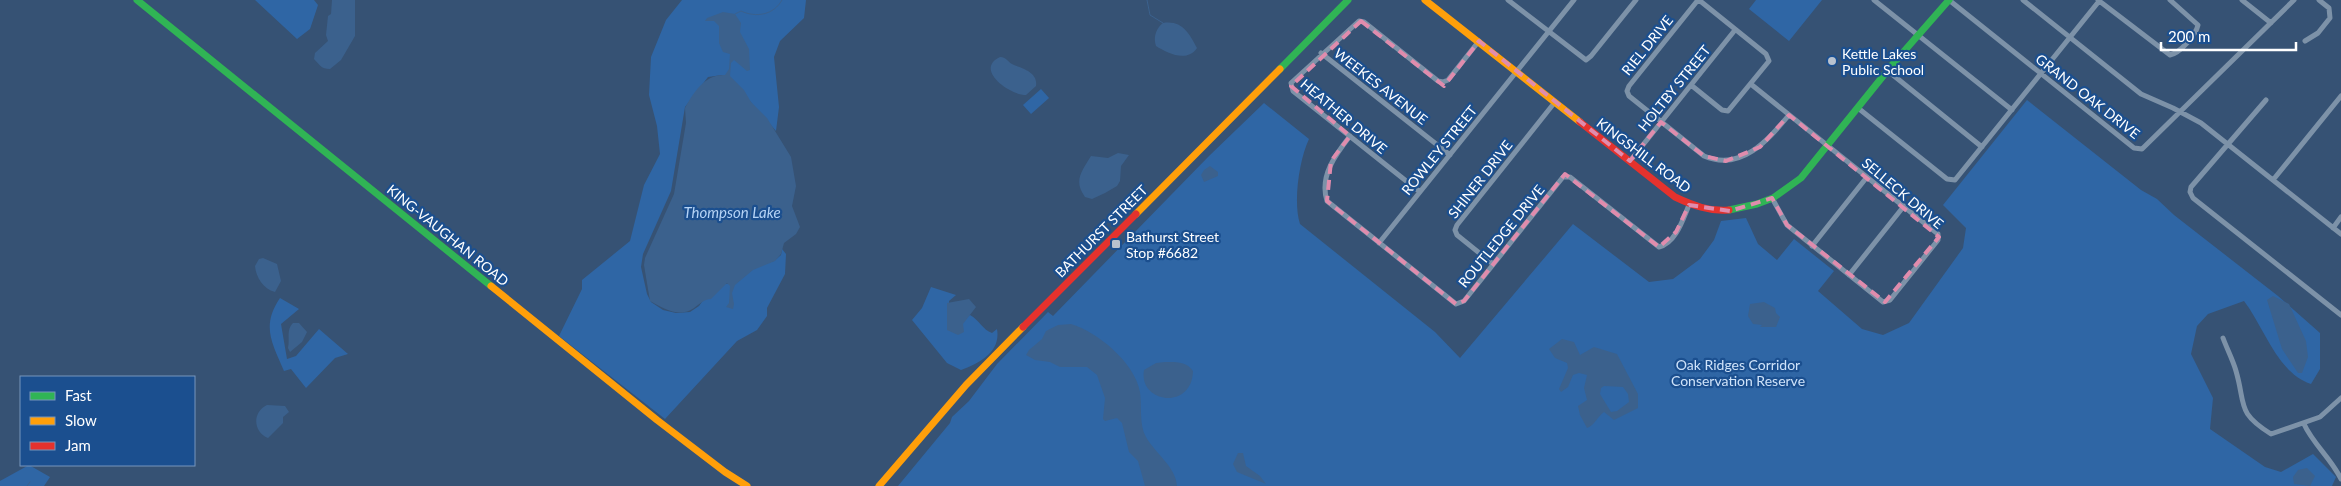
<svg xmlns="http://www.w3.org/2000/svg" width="2341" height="486" font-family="Lato,sans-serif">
<rect width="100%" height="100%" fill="#365274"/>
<!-- green -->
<path fill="#2f66a5" d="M255 0H314L318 5 310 29 297 39Z
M682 0H806L804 18 780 41 774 57 779 107 776 131 734 83 722 75 708 77 685 107 671 191 643 254 641 267 647 294 651 302 663 310 676 313 690 312 699 306 706 296 725 284 738 282 750 268 774 261 781 255 782 249 786 254 785 274 767 308V316L757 330 737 341 665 419 559 336 582 289V280L630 241 644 185 660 154 657 126 649 95 651 57 666 20Z
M1756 0H1822L1789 41 1749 9Z
M1041 89 1049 98 1031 114 1023 105Z
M2027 100 2141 190 2157 199 2174 215 2278 296 2320 333V369L2311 384C2278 374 2264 327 2244 301L2208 314 2197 326 2191 354 2213 398 2210 429 2265 467 2281 472 2313 454 2336 477 2332 486H898L950 423 952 417 969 401 997 364 1048 312 1053 316 1209 156 1264 103 1309 139C1299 160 1293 203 1300 224L1435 332 1460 358 1573 224 1649 282 1673 279 1700 259 1714 240 1721 221 1746 218 1758 244 1777 260 1794 239 1834 271 1818 291 1862 329 1883 335 1909 323 1963 248 1966 228 1943 205Z
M931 287 956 295 949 301V304L966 317 970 315C979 320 983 330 992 333L997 329C1001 352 980 363 961 370L947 363 912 320 922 308Z
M280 298 299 309 281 324 287 359 296 356 319 329 348 354 335 358 306 388 291 369 284 371C272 343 261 326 280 298Z
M29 465 50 477 44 486H0V481Z"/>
<!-- water -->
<path fill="#3b618d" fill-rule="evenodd" d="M332 0H355V36L341 60 330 69C321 69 320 65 314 59L315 53 328 41 326 35 328 16 331 14Z
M723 12 735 14 741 23 740 32 749 49 750 70 747 71 734 60 731 63 730 76 744 90 751 102 767 118 791 157 796 186 792 206 800 227 796 234 784 243 781 254 775 261 753 270 735 285 732 293 734 304 733 309 726 307 729 303 730 286 727 283 711 299C705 299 699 304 694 308 680 318 664 309 650 301L644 265 645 258 674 194 686 123 685 108C693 93 705 74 725 75L729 69 730 54 723 52 719 43V26L714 21H705L707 18Z
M1163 23C1182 20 1189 33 1197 48 1187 63 1167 53 1156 46 1153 38 1156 28 1163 23Z
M1000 57C1007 57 1008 63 1014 65 1024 69 1038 73 1036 86L1026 95C1009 95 974 69 1000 57Z
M1118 153 1129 155 1121 166 1120 181 1117 186 1105 193 1092 199 1085 197C1073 181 1082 171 1091 156L1108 158Z
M1210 166 1218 172V176L1204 182 1201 175 1204 170Z
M263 258 277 264 281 281 275 292C263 289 256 277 255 266L259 259Z
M2273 296 2289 304 2306 341 2308 357 2302 373H2298L2282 349 2267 300Z
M969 299 976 307 963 324 964 332 958 335 947 330V303Z
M1764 302 1775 308 1776 313 1780 317 1776 327H1760L1762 325 1753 324 1748 316 1750 304Z
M293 323H299L307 332 302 342 290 352 288 348C290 339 286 330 293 323Z
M1071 324C1098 332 1135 363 1140 392 1142 406 1139 425 1146 437 1155 453 1176 467 1177 486H1145L1138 461 1129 452 1122 423 1117 418 1105 421 1103 419 1105 398 1097 375 1087 367H1060L1050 362 1035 360 1026 355 1029 350 1042 339 1046 331 1058 325Z
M1562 339 1574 342 1580 355 1594 347 1617 354 1638 394V408L1614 420 1604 412C1597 417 1595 425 1587 428L1580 415 1578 406 1587 400 1584 388 1587 375 1579 373 1573 375 1568 387 1561 392 1559 389 1568 368 1567 363 1555 358 1549 349ZM1604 386 1623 387 1628 394 1629 402 1617 411 1611 412 1600 394 1601 388Z
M1165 362C1176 362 1186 361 1193 371 1192 411 1138 403 1144 370L1156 363Z
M267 405 285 406 289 412 283 417V423L268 438C253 432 252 412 267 405Z
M1238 453H1243L1246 466 1260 476 1266 484 1237 472 1233 464Z
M2307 468 2315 476 2310 486 2294 484 2293 477 2298 470Z"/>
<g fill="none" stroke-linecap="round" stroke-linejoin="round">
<!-- stream -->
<path stroke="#3b618d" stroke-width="1" d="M1147 0 1150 15 1163 23
M735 14 741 11C756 18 774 15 782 0
M27 486 30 482"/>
<!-- street -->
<path stroke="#7d92a8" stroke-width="5" d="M1508 0 1586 60 1591 56 1636 0
M1698 0 1629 86 1627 91 1629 96 1704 156C1741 172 1768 140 1789 115
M1874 0 2012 110
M1949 0 2134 148 2142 149 2294 0
M2023 0 2141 94 2173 108 2201 123 2341 234
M2098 0 2170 55C2180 53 2196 35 2198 25L2170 0
M2242 0 2271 23
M2305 41 2318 33 2330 18 2329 8 2319 0
M1321 53 1450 155
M1888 71 1982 147
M1691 85 1722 110 1728 111 1769 61 1766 54 1699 0
M1752 85 1933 230 1938 234V240L1890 300 1883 302 1787 225 1772 198
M2266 100 2191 187 2190 192 2193 198 2341 315
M1858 108 1947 179 1955 180 2100 0
M1350 136C1336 154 1319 176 1327 201L1456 304 1464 301 1563 177H1570L1659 247C1676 243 1683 219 1689 205
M1630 161 1735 30
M2273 180 2341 96
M1420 192 1293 91 1291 83 1359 21 1364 22 1438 81 1443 82 1448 80 1479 41
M2333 228 2341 217
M1379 243 1574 0
M1812 246 1867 177
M1493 264 1457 235 1455 230 1457 225 1555 102
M1849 275 1904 206
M2223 338C2227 349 2233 360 2236 371 2246 405 2236 412 2271 434L2320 417 2341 398
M2304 424C2313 444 2331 458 2341 479"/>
<!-- fast -->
<path stroke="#30b455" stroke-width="7" d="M137 0 491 286
M1280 69 1348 0
M1729 210 1757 204 1773 198 1801 178 1892 65 1949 0"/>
<!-- slow -->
<path stroke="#ff9f0a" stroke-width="7" d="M1425 0 1580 122
M1136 214 1280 69
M491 286 657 420 725 472 747 486
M879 486 966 385 1023 327"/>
<!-- jam -->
<path stroke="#e5322d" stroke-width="7" d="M1580 122 1675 197C1692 205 1710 212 1729 210
M1023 327 1136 214"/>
</g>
<!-- marked area -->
<path fill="none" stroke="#e08cad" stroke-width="4" stroke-dasharray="10 6" stroke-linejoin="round" d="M1361 21 1444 86 1479 41 1630 161 1661 122 1704 156 1726 161 1760 147 1789 115 1939 237 1885 302 1787 225 1772 198 1730 211 1689 205 1676 232 1659 247 1565 174 1464 301 1456 304 1327 201 1331 161 1350 136 1291 86Z"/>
<!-- markers -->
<g fill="#b9c2ce" stroke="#1b4f8f" stroke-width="2">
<circle cx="1832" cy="61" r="5"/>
<rect x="1111" y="239" width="10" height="10" rx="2.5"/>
</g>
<g text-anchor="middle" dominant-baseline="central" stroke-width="4.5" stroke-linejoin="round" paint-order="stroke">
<!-- street labels -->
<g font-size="14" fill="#fff" stroke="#1b4f8f">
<text transform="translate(1647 45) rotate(-51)">RIEL DRIVE</text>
<text transform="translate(1381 86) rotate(38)">WEEKES AVENUE</text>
<text transform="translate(1674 88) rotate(-51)">HOLTBY STREET</text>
<text transform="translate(2088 96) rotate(38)">GRAND OAK DRIVE</text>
<text transform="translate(1344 116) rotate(40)">HEATHER DRIVE</text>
<text transform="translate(1439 150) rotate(-51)">ROWLEY STREET</text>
<text transform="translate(1644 155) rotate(37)">KINGSHILL ROAD</text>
<text transform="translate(1480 179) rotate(-52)">SHINER DRIVE</text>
<text transform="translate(1903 193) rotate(40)">SELLECK DRIVE</text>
<text transform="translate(1101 231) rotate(-45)">BATHURST STREET</text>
<text transform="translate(448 235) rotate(39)">KING-VAUGHAN ROAD</text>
<text transform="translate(1501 236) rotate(-51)">ROUTLEDGE DRIVE</text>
</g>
<!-- poi labels -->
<g font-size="14" fill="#fff" stroke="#1b4f8f" text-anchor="start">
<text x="1842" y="53">Kettle Lakes<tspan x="1842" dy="16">Public School</tspan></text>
<text x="1126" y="236">Bathurst Street<tspan x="1126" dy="16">Stop #6682</tspan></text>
</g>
<!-- park labels -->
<g font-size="14" fill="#cfe3fa" stroke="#1b4f8f">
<text x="1738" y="364">Oak Ridges Corridor<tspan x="1738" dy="16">Conservation Reserve</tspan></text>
</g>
<!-- water labels -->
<g font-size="15" font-style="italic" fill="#b5d3f5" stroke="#1b4f8f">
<text x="732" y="212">Thompson Lake</text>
</g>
</g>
<!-- legend -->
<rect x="20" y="376" width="175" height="90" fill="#1b4f8f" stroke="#7695bc"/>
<rect x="30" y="392" width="25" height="8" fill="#30b455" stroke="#7695bc"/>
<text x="65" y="401" font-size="15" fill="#ffffff">Fast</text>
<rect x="30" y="417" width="25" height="8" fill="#ff9f0a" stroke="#7695bc"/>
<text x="65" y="426" font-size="15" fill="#ffffff">Slow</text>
<rect x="30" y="442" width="25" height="8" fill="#e5322d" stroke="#7695bc"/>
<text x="65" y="451" font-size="15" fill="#ffffff">Jam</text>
<!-- scale -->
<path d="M2161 42v8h135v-8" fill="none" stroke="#ffffff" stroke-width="2.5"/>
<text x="2168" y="42" font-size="15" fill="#ffffff" stroke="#1b4f8f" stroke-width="4" paint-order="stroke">200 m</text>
</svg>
